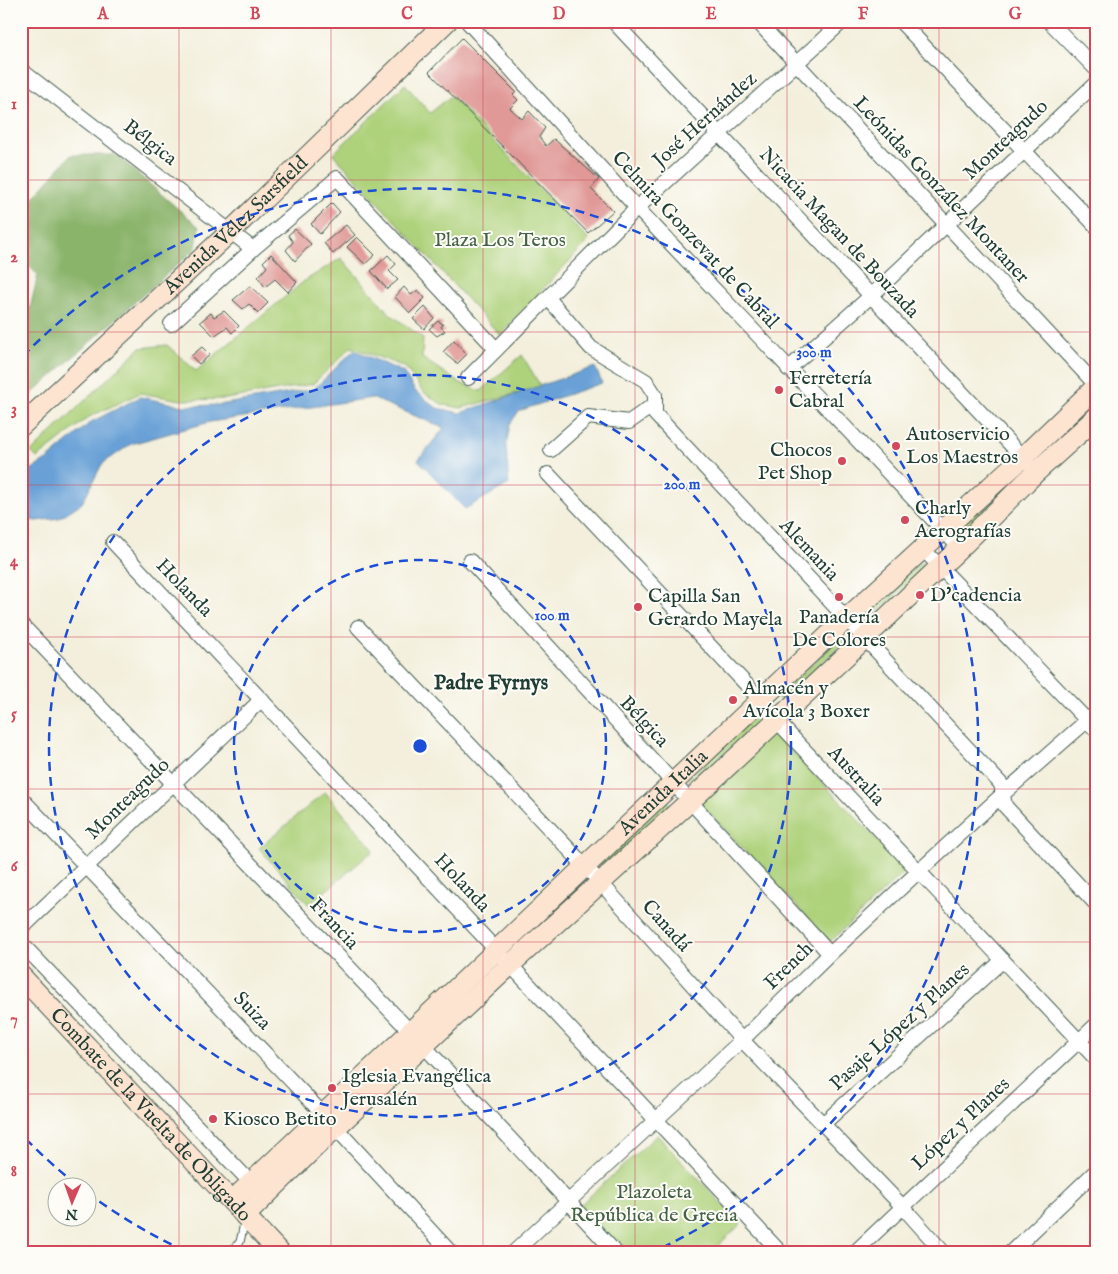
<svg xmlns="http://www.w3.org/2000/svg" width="1118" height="1274" font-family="'IM FELL English',serif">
<rect width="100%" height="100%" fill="#fdfcf7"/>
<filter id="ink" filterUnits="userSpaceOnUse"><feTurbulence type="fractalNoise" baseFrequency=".02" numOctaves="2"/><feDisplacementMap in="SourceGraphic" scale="10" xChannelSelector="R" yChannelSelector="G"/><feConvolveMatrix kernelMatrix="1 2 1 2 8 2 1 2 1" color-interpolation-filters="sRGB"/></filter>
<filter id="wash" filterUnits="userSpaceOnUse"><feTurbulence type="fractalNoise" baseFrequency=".0096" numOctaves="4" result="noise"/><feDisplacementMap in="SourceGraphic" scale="20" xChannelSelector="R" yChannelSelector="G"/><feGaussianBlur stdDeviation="1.12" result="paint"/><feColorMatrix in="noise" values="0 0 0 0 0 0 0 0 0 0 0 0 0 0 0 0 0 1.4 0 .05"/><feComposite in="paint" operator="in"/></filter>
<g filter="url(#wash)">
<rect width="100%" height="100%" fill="#f3efdc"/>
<!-- green -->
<path fill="#aed27b" stroke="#668858" d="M405 84 430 113 451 96 589 240 500 335 333 154Z
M341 258 390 314 423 338 422 358 460 383 481 391 522 355 541 387 461 408 443 405 423 392 405 367 351 347 313 384 226 399 181 400 140 393 89 417 37 458 31 452 140 348 167 345 196 371 303 282Z
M1019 470 1023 474 963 531 959 529Z
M921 562 924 568 870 619 865 617 864 614Z
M843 635 845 641 782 700 777 698Z
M753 717 756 723 693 783 688 780Z
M774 732 906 870 830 942 698 801Z
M325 792 374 850 309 905 259 848Z
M667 800 670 806 604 867 600 865Z
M578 882 581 888 514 948 512 946Z
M657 1135 741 1224 710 1253H623L579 1206Z"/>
<!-- forest -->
<path fill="#8ab46b" stroke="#547850" d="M71 155H116L199 227 196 248 27 398 21 395V319L30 308 38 275 21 259V211Z"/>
<!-- water -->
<path fill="#69a1d7" stroke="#446f86" d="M354 350 403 372 416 392 437 408 460 413 595 367 602 383 519 411 510 424 506 447 509 484 465 509 418 460 444 428 372 398 210 422 131 444 102 464 82 503 59 518 36 521 21 519V476L48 459 91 422 140 397 184 406 219 405 314 389Z"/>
<g id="blocks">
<!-- building -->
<path fill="#e09997" d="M462 38 516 92 513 95 518 100 510 108 522 119 529 111 545 128 539 137 546 146 554 139 599 179 591 189 613 211 588 233 429 72Z
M332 203 340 212 320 234 311 224Z
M346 225 355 235 333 254 324 243Z
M295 229 311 244 295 261 286 250 293 242 288 235Z
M357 237 375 255 365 264 347 247Z
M271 254 297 282 288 292 275 279 265 287 258 277 267 267 263 262Z
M388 255 396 264 389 271 398 280 387 289 371 271Z
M250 286 268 303 258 313 249 304 243 309 233 300Z
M404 287 411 295 418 290 425 298 410 313 395 297Z
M425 307 434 318 424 329 413 319Z
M224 311 239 326 232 333 227 327 214 336 200 322 211 313 214 317Z
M438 321 443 324 441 327 445 331 437 336 429 329Z
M454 340 467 354 457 364 443 352Z
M202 347 210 355 199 364 191 356Z"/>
</g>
</g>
<g filter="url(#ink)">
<use href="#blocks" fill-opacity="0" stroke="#3f584d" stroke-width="1"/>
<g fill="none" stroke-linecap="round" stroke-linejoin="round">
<defs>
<path id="lane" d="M228 1253 240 1242 245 1219"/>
<path id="street" d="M467 21 637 208 960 548
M613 21 1027 462
M757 21 1097 386
M900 21 1097 227
M1049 21 1097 70
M21 70 253 249
M548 298 591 348 646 381 655 395V414L1001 784 1005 806 1097 905
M171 324 253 249 337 178 496 349
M788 369 871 296 1097 82
M468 378 637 208 843 21
M551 450 588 417 629 422 655 404
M548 474 761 700 776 720 1097 1060
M113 542 781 1253
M923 549 1097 731
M470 561 830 954
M21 624 424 1046 616 1253
M358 627 600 882 742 1040 902 1206 944 1253
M21 798 323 1114 451 1253
M21 929 262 699
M21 943 256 1188
M823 1124 1003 960
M513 1253 742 1040 830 954 918 872 1003 794 1097 712
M854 1253 1097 1024
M1010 1253 1097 1170"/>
<g id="secondary">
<path id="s1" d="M21 426 231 231 447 21"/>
<path id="s2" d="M21 976 280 1253"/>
<path id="s3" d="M232 1201 846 619 1023 457 1097 386"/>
<path d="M245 1216 318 1144 510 965 689 802 865 638 960 548 1036 472 1097 417"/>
</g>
</defs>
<!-- lane casing -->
<use href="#lane" stroke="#3f584d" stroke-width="9"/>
<!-- street casing -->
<use href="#street" stroke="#3f584d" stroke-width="16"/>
<!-- secondary casing -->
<use href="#secondary" stroke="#3f584d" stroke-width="22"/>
<!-- lane -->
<use href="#lane" stroke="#fff" stroke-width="7"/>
<!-- street -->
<use href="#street" stroke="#fff" stroke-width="14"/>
<!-- secondary -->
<use href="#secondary" stroke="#fde4d1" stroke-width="20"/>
</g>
</g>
<!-- grid -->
<path fill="none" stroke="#d1495b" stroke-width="1" stroke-opacity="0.55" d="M179 21V1253M331 21V1253M483 21V1253M635 21V1253M787 21V1253M939 21V1253M21 180H1097M21 332H1097M21 485H1097M21 637H1097M21 789H1097M21 942H1097M21 1094H1097"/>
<!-- distance rings -->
<g fill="none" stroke="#1d4ed8" stroke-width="2.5" stroke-dasharray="9 6">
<circle cx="420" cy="746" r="186"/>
<circle cx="420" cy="746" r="371"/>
<path d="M185 1251A557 557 0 0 1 89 1194M77 1185A557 557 0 0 1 23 1136M23 356A557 557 0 1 1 655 1251"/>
</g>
<!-- markers -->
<g fill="#d1495b" stroke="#fdfcf7" stroke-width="2">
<circle cx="779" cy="390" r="5"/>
<circle cx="896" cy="446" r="5"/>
<circle cx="842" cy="461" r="5"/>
<circle cx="905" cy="520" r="5"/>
<circle cx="920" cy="595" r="5"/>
<circle cx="839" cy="597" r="5"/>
<circle cx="638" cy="607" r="5"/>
<circle cx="733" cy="700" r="5"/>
<circle cx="332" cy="1088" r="5"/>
<circle cx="213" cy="1119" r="5"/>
</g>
<g text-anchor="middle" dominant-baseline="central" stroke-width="4" stroke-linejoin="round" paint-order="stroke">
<!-- street labels -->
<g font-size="20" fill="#1f3d34" stroke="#fdfcf7">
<text transform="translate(705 120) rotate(-42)">José Hernández</text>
<text transform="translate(1006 140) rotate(-43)">Monteagudo</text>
<text transform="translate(150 143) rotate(38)">Bélgica</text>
<text transform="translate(941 190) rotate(47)">Leónidas González Montaner</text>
<text stroke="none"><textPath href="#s1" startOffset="294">Avenida Vélez Sarsfield</textPath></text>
<text transform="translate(839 233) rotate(47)">Nicacia Magan de Bouzada</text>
<text transform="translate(695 240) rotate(47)">Celmira Gonzevat de Cabral</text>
<text transform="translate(809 550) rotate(47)">Alemania</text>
<text transform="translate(184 588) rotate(46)">Holanda</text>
<text transform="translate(644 722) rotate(47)">Bélgica</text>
<text transform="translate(856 776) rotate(47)">Australia</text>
<text stroke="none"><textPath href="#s3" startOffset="594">Avenida Italia</textPath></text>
<text transform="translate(128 799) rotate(-44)">Monteagudo</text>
<text transform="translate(462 883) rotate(47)">Holanda</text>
<text transform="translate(334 924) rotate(47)">Francia</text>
<text transform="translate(666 926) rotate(48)">Canadá</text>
<text transform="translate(789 966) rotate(-44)">French</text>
<text transform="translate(252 1011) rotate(46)">Suiza</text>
<text transform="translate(900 1027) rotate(-42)">Pasaje López y Planes</text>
<text stroke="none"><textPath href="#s2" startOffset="190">Combate de la Vuelta de Obligado</textPath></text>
<text transform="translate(961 1124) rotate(-43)">López y Planes</text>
</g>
<!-- park labels -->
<g font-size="20" fill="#436246" stroke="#fdfcf7">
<text x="500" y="240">Plaza Los Teros</text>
<text x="654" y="1192">Plazoleta<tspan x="654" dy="23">República de Grecia</tspan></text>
</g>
<!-- poi labels -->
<g font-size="20" fill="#1f3d34" stroke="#fdfcf7" text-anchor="start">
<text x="789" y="378">Ferretería<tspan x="789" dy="23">Cabral</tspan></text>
<text x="906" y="434">Autoservicio<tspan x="906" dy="23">Los Maestros</tspan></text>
<text x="832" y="450" text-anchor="end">Chocos<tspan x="832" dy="23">Pet Shop</tspan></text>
<text x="915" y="508">Charly<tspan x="915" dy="23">Aerografías</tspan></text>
<text x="930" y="595">D'cadencia</text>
<text x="648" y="596">Capilla San<tspan x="648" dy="23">Gerardo Mayela</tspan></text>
<text x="839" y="617" text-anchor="middle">Panadería<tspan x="839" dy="23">De Colores</tspan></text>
<text x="743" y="688">Almacén y<tspan x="743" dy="23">Avícola 3 Boxer</tspan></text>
<text x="342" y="1076">Iglesia Evangélica<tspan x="342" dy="23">Jerusalén</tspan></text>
<text x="223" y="1119">Kiosco Betito</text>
</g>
<!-- neighbourhood labels -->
<g font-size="21" font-weight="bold" fill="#1f3d34" stroke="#fdfcf7">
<text x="491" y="683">Padre Fyrnys</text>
</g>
</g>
<circle cx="420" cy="746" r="8" fill="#1d4ed8" stroke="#fdfcf7" stroke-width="2.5"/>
<g font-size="15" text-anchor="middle" font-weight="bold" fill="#1d4ed8" stroke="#fdfcf7" stroke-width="4" stroke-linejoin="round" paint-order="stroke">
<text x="814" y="357">300 m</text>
<text x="682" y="489">200 m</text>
<text x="552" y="620">100 m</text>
</g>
<!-- margin -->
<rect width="1118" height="1274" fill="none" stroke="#fdfcf7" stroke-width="55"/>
<!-- north arrow -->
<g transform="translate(72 1202) rotate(182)"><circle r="24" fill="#fdfcf7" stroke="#a4b0a9"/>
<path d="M0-4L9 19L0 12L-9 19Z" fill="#d1495b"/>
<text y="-8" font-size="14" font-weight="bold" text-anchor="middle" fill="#1f3d34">N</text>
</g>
<rect x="28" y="28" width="1062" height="1218" fill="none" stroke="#d1495b" stroke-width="2"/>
<g font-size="16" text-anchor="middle" font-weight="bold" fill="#d1495b">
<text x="103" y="19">A</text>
<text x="255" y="19">B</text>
<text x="407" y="19">C</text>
<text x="559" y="19">D</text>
<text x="711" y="19">E</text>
<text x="863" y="19">F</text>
<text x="1015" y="19">G</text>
<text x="14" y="109">1</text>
<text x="14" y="262">2</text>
<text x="14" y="414">3</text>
<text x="14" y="566">4</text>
<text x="14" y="719">5</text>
<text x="14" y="871">6</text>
<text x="14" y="1024">7</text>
<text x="14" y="1176">8</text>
</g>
</svg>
